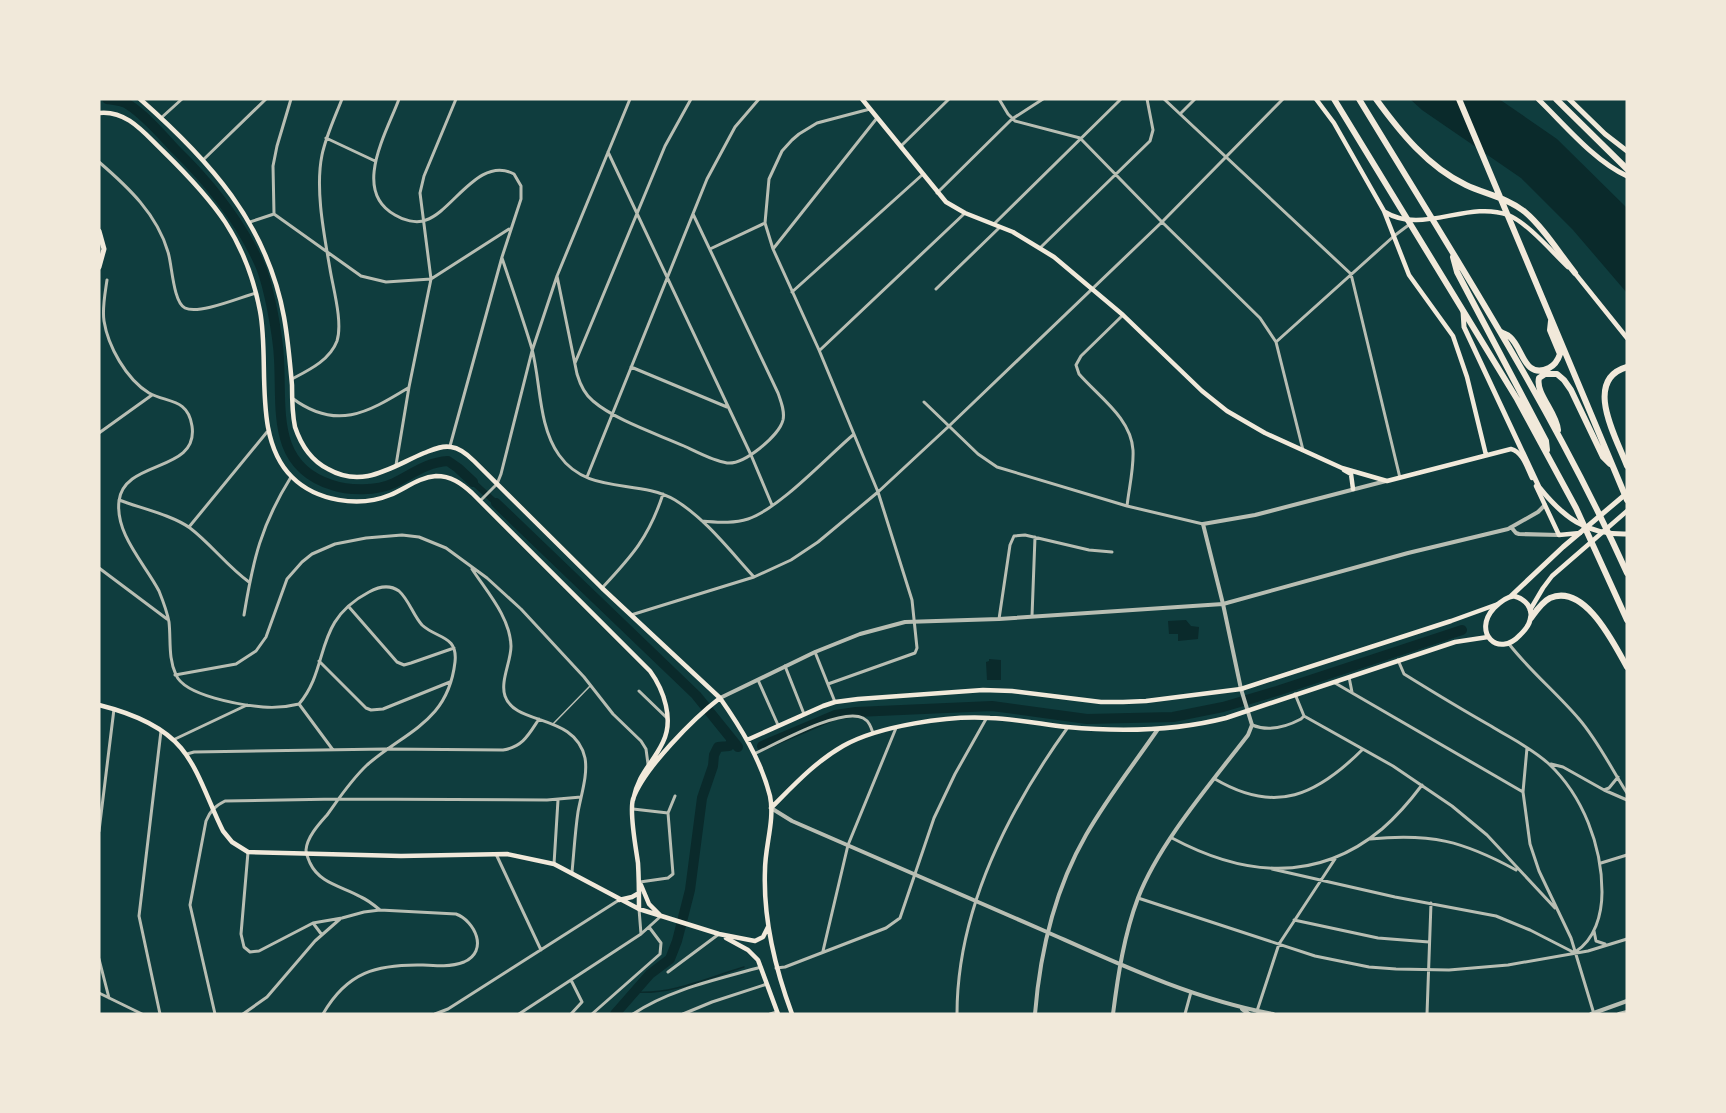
<svg xmlns="http://www.w3.org/2000/svg" width="1726" height="1113" font-family="'Work Sans',sans-serif">
<rect width="100%" height="100%" fill="#0f3d3e"/>
<!-- water -->
<path fill="#0a2a2b" d="M1410 99H1499L1557 139 1627 208V293L1573 230 1521 178 1422 110Z
M1186 620 1191 626 1199 627 1198 639 1178 641V634H1169L1168 621Z
M989 659 1001 660V680H987L986 662 989 661Z"/>
<g fill="none" stroke-linecap="round" stroke-linejoin="round">
<!-- stream -->
<path stroke="#0a2a2b" stroke-width="1.5" d="M635 992C671 995 710 977 744 967"/>
<!-- canal -->
<path stroke="#0a2a2b" stroke-width="6" d="M473 482 496 503"/>
<!-- river -->
<path stroke="#0a2a2b" stroke-width="10" d="M107 99C114 100 124 101 129 105 146 116 161 134 175 149 210 183 240 220 260 265 269 286 278 336 279 359 282 409 271 466 332 485 349 491 377 491 394 483 412 474 427 462 448 461L458 468 473 482
M496 503 696 695 738 747
M762 746 835 715 856 712 992 706 1087 719 1173 717 1223 707 1277 691 1462 630
M615 1014 650 974 670 959 677 941 690 890 702 798 713 766 714 755 718 747 729 746 732 740"/>
<!-- service -->
<path stroke="#b8beb3" stroke-width="1.5" d="M553 724 590 686"/>
<!-- minor -->
<path stroke="#b8beb3" stroke-width="3" d="M399 99C387 132 351 191 395 215 403 220 416 224 426 220 452 212 479 155 514 174L521 186V199L502 257 450 446
M999 99 1008 114 1015 121 1080 138 1162 222 1260 318 1276 342 1303 450
M1164 99 1351 274 1400 478
M1180 114 1195 99
M161 118 182 99
M326 138 375 161
M901 146 949 99
M608 152 751 455 772 505
M203 160 266 99
M99 162C128 187 157 214 168 252 172 264 173 302 185 308 199 315 241 297 256 293
M937 193 1012 119 1043 99
M274 214 273 166 277 146 291 99
M250 222 274 214 361 276 386 282 431 279 509 229
M994 224 1121 99
M1041 247 1150 141 1153 130 1147 99
M710 249 765 223
M773 249 877 118
M502 258C512 288 523 319 532 349 541 384 538 425 559 455 588 496 637 478 675 500 706 519 730 551 754 577
M557 276 577 374C580 384 584 394 593 401 615 420 657 434 684 446 697 452 713 461 727 463 744 465 779 436 783 420 785 411 781 402 778 393L693 214
M107 280C105 294 102 308 104 321 108 346 126 379 149 393 167 403 188 398 192 426 199 473 124 459 119 501 115 534 145 564 159 591 163 601 167 611 169 622 171 640 168 658 176 675 185 696 241 705 263 707 275 708 287 707 299 704 331 666 312 622 369 592 378 587 389 584 399 591 409 600 413 615 422 625 437 639 458 635 455 662 448 722 406 731 367 765 351 780 340 797 327 815 319 824 307 837 306 850 306 854 308 858 310 863 320 884 342 886 361 897 368 900 374 905 380 910
M936 289 999 228
M792 292 922 175
M1123 315 1081 356 1076 365 1079 374C1099 397 1131 418 1133 450 1134 468 1129 488 1127 506
M1276 342 1394 236 1410 224
M820 350 965 213
M575 363 665 146 691 99
M631 367 727 407
M292 379C309 370 330 360 337 341 343 322 333 288 330 269 324 234 315 189 322 155 326 136 335 117 342 99
M292 398C336 431 367 413 408 388
M924 402 978 454 997 467 1127 506 1203 524
M99 433 152 395
M396 465 409 387 431 279 420 193 424 176 456 99
M587 477 707 179 735 127 759 99
M119 500C140 508 172 515 190 528 211 544 227 566 249 582
M480 501 497 484 501 474 532 351 557 276 630 99
M702 521C717 522 733 524 748 519 780 508 826 458 853 435
M189 527 267 432
M99 568 167 619
M472 569C487 592 510 617 511 646 511 662 500 681 505 696 515 726 575 713 585 758 588 775 581 795 578 812 575 832 574 852 572 872
M602 588C632 556 649 537 663 494
M349 607 397 662 404 665 411 663 454 648
M244 615C253 560 261 525 291 477
M631 615 754 577 791 560 818 542 878 492 948 427 1162 222 1283 99
M1032 616 1035 537
M999 619 1010 545 1014 536 1025 535 1089 550 1112 552
M1509 644C1530 671 1557 693 1579 719 1598 741 1611 768 1627 793
M815 652 835 702
M1398 660 1404 674C1433 692 1461 709 1491 726 1510 738 1532 748 1549 764 1583 796 1602 846 1602 892 1602 914 1595 940 1575 952
M319 661 366 708 371 710 383 709 450 682
M785 666 804 714
M175 675 236 664 256 651 266 637 287 579 302 562 312 554 335 544 366 538 402 535 419 537 446 548 487 578 521 609 584 677 613 714 641 741 646 749 648 764
M1349 677 1352 692
M758 680 778 725
M1335 683 1523 792
M828 684 915 653 917 648 912 600 878 492 819 350 773 249 765 223 769 179 782 151 792 140 799 134 817 123 870 109
M639 691 667 718
M299 704 333 750
M1304 716 1393 766 1452 806 1487 835 1555 908
M1252 725C1269 732 1286 727 1301 719L1304 716 1295 694
M173 740 247 705
M1527 748 1523 792 1530 844 1539 871 1571 938 1594 1014
M187 754 194 752 386 749 503 750C523 747 529 734 539 719
M754 754C776 744 841 707 863 718 869 721 871 727 873 733
M1551 764 1563 767 1604 790 1627 800
M1215 779C1276 815 1317 795 1363 749
M1604 790 1609 788 1618 777
M633 809 668 813
M99 831 114 709
M1172 838C1243 876 1316 884 1382 829 1397 816 1410 801 1422 785
M1370 839C1431 833 1463 841 1516 870
M248 852 241 934 244 947 250 952 259 951 313 923 342 918 364 912 380 910 456 914C475 921 489 951 464 962 451 967 437 966 423 965 377 964 347 972 323 1014
M496 854 541 950
M1601 863 1627 855
M554 864 558 800
M1272 869 1395 897 1496 916 1530 930 1573 952
M640 882 668 878 673 874 668 813 675 796
M1138 898 1315 956 1369 967 1396 969 1449 970 1508 965 1588 951 1627 939
M639 909 641 934
M1294 920 1378 938 1429 942
M313 923 322 935
M1594 931 1596 941 1605 944
M823 951 848 845 896 728
M99 959 109 998
M776 968 785 967 886 928 900 918 934 818 955 774 986 719
M668 972 719 934
M99 993 142 1014
M1257 1011 1279 944 1335 859
M160 1014 139 916 161 731
M215 1014 190 905 206 821C210 811 215 806 225 801L338 799 547 800 581 797
M243 1014 267 997 315 941 340 919
M435 1014 448 1009 619 900
M519 1014 641 934 661 916
M571 1014 582 1002 571 980
M592 1014 660 954 661 943 649 927
M633 1014C670 989 719 979 761 967
M683 1014 712 1002 767 984
M770 1014 777 1012
M957 1014C957 910 1009 809 1068 727
M1185 1014 1191 992
M1427 1014 1431 903"/>
<!-- tertiary -->
<path stroke="#b8beb3" stroke-width="4" d="M1511 527 1516 533 1519 534 1559 535
M720 698 815 652 860 634 905 622 999 619 1223 604 1408 553 1508 529 1538 512 1545 505
M771 808 792 821C877 858 962 895 1047 932 1121 965 1193 999 1273 1014
M1242 1009 1249 1014
M1035 1014C1040 952 1055 889 1086 835 1107 798 1134 764 1158 729
M1113 1014C1118 975 1124 935 1138 898 1159 843 1212 782 1248 735L1252 725 1241 689 1223 604 1203 524 1255 515 1386 481
M1591 1014 1627 1001
M1619 1014 1627 1012"/>
<!-- secondary -->
<path stroke="#f1e9da" stroke-width="4.5" d="M140 99C209 160 267 223 284 317 288 339 290 363 292 385 292 399 292 413 295 427 301 445 310 460 328 469 363 489 391 467 424 453 432 450 442 445 451 447 460 448 468 455 474 461L602 588 720 698C741 728 761 760 770 796 775 820 765 846 765 870 763 919 775 968 792 1014
M862 99 946 202 965 213 1013 232 1054 257 1123 315 1202 391 1227 411 1265 433 1342 468 1387 481 1511 449C1523 452 1527 468 1532 478
M1316 99 1334 123 1384 211 1409 275 1453 336 1467 377 1486 455
M99 113C127 110 144 133 163 151 214 201 246 238 260 311 270 362 252 438 292 477 316 501 359 508 390 495 405 489 419 477 436 476 451 476 461 483 472 493L650 671C664 690 674 720 663 742 652 765 639 772 633 800
M1385 212C1422 235 1468 200 1508 215 1528 223 1552 252 1568 267
M1574 272 1627 338
M1344 470 1351 474 1353 489
M1536 486 1559 535 1580 533
M1530 610 1543 588 1552 576 1627 511
M99 705C127 712 162 725 181 748 199 769 210 806 223 831L232 842 248 852 401 856 507 854 554 864 639 909 719 934 755 941 763 937 768 927
M747 740 823 706 835 702 858 699 983 690 1012 691 1101 702H1123L1146 701 1241 689 1451 621 1498 604
M771 808C794 785 815 762 843 746 878 726 950 715 990 718 1016 719 1041 724 1067 727 1120 732 1175 731 1226 718L1455 642 1488 637
M641 885 649 904 660 915
M619 900 632 897 639 893
M639 909C639 894 639 879 638 863 636 848 629 813 633 799 644 768 694 718 720 698
M726 938 748 950 758 960 778 1014"/>
<!-- primary -->
<path stroke="#f1e9da" stroke-width="5" d="M1569 99 1605 134 1627 151
M99 231 104 249 99 267
M1463 311 1464 327 1539 487C1563 517 1586 535 1627 534
M1514 596C1525 599 1534 608 1530 620 1529 626 1524 631 1520 635 1498 659 1472 632 1494 608 1499 603 1506 597 1514 596Z
M1510 597 1563 547 1627 493"/>
<!-- trunk -->
<path stroke="#f1e9da" stroke-width="5" d="M1538 99C1564 124 1594 161 1627 176"/>
<!-- motorway -->
<path stroke="#f1e9da" stroke-width="6" d="M1334 99 1517 399 1576 508 1627 620
M1359 99C1453 254 1552 407 1627 573
M1376 99C1400 132 1428 167 1466 185 1485 194 1508 198 1525 212 1544 228 1559 253 1575 273
M1459 99 1627 500
M1556 99 1627 169
M1453 257 1457 272 1546 441 1547 450
M1501 332C1504 334 1507 334 1510 337 1523 348 1524 380 1549 368 1555 365 1558 360 1560 354L1550 330 1551 321
M1627 367C1582 380 1617 439 1627 466
M1558 430C1557 413 1535 393 1539 378L1545 374H1557L1564 380 1571 390 1603 457 1610 464
M1531 618C1536 611 1542 602 1550 598 1585 583 1614 644 1627 667"/>
</g>
<!-- border -->
<rect width="1726" height="1113" fill="none" stroke="#f1e9da" stroke-width="201"/>
</svg>
